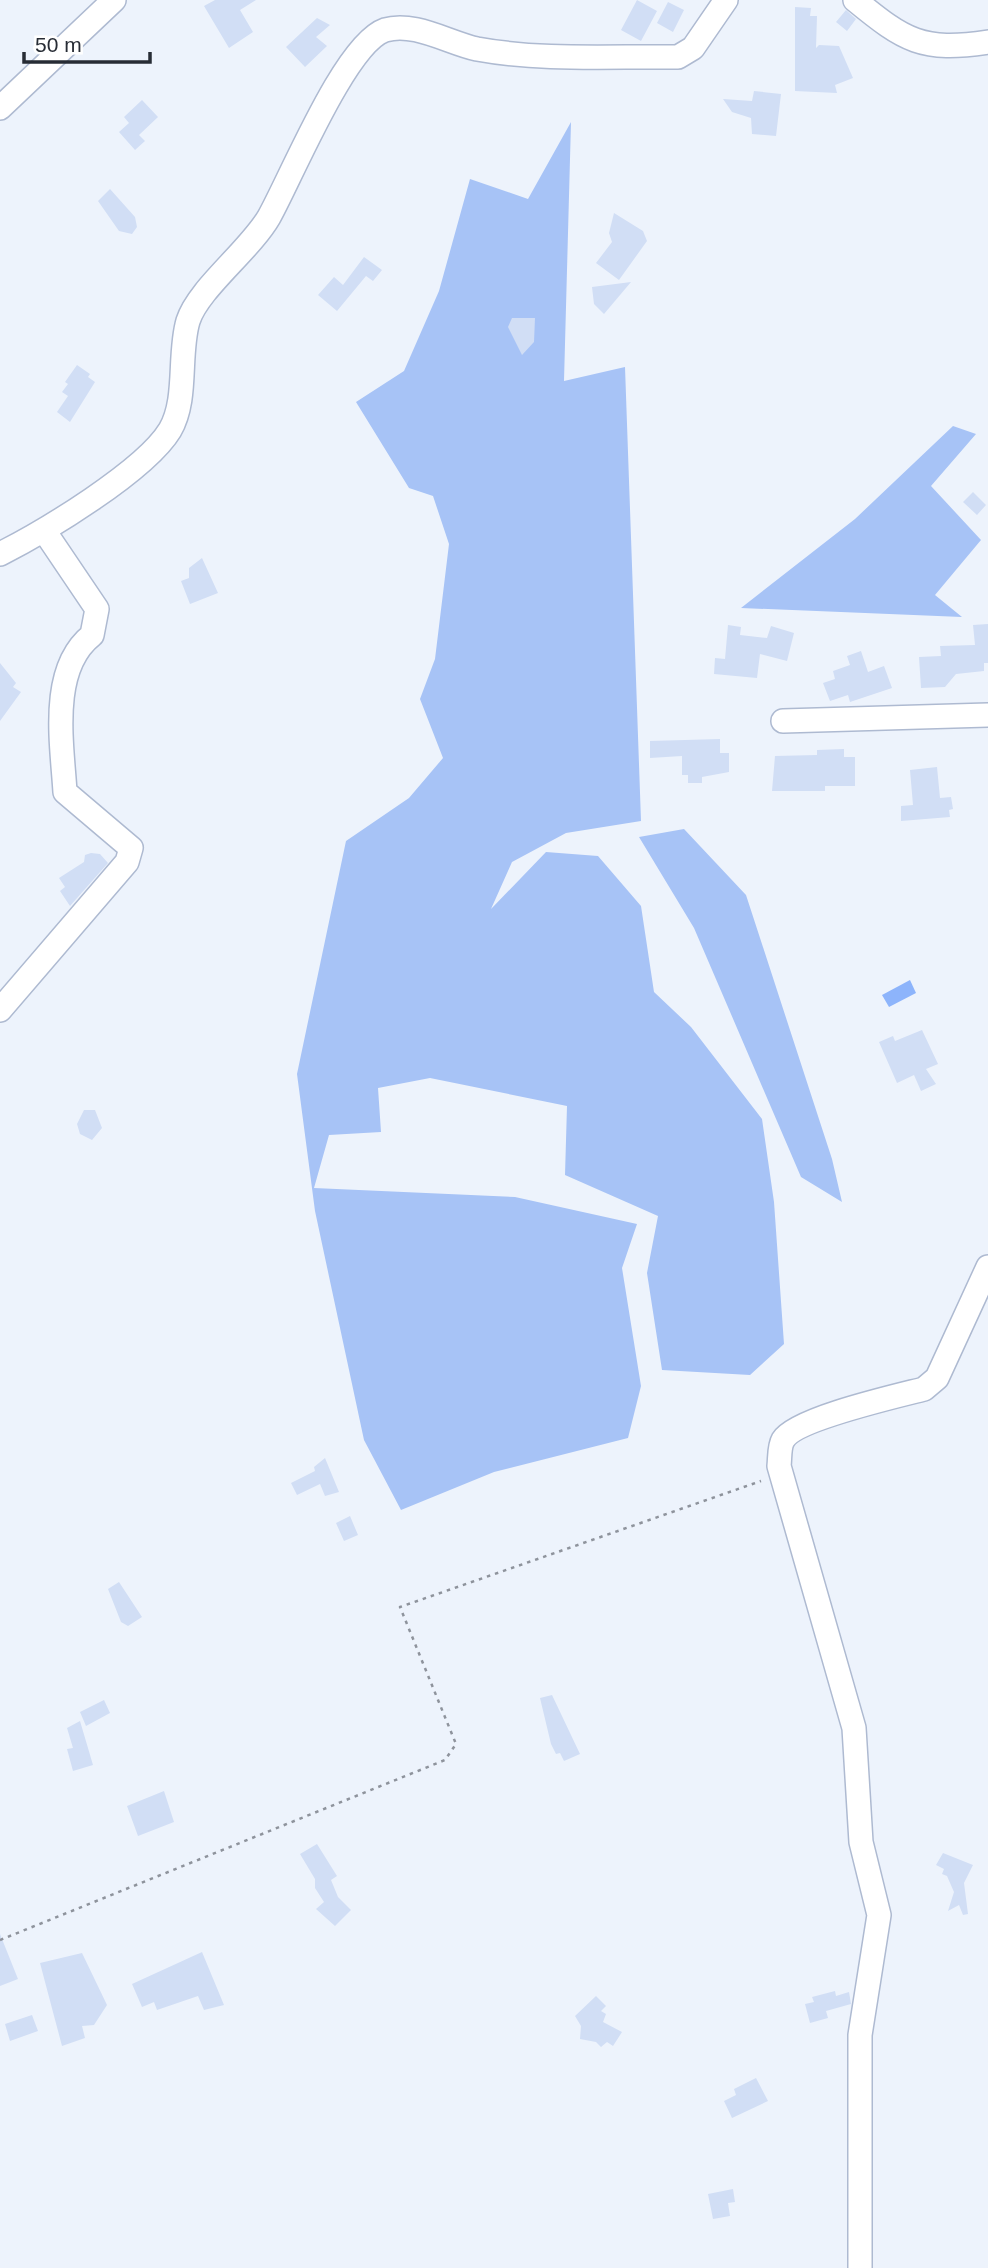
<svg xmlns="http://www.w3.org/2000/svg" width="988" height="2268" font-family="Helvetica,sans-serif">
<rect width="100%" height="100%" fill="#edf3fc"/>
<!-- green -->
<path fill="#a7c3f6" d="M571 122 564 381 625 367 641 821 566 833 512 862 491 909 546 852 598 856 641 906 654 992 691 1027 762 1119 774 1202 784 1344 750 1375 662 1370 647 1273 658 1216 565 1175 567 1106 430 1078 378 1088 381 1132 329 1135 314 1188 515 1197 637 1224 622 1268 641 1386 628 1438 494 1472 401 1510 364 1440 315 1211 297 1074 346 841 409 798 443 758 420 699 435 659 449 544 433 496 409 488 356 402 404 371 439 291 470 179 528 199Z
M953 426 976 434 931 486 981 540 935 595 962 617 741 608 855 519Z
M684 829 746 895 832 1159 842 1202 801 1177 694 928 639 837Z"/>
<!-- water -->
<path fill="#8db4fb" d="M910 980 916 993 889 1007 882 995Z"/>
<!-- building -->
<path fill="#d1def5" d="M215 0H256L240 10 253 32 229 48 204 6Z
M637 0 657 11 641 41 621 30Z
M668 2 684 10 673 32 657 23Z
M795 7 811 8 810 16H817L816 48 819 45 839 46 853 78 835 85 837 93 795 91Z
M846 10 856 19 847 31 836 22Z
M317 18 330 25 316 37 327 46 305 67 286 47Z
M754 91 781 94 776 136 752 134 751 118 732 112 723 99 752 101Z
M142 100 158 117 139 135 145 141 135 150 119 132 129 123 124 117Z
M110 189 135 217 137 227 132 234 119 231 98 201Z
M614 213 643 231 647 241 619 280 596 263 612 242 609 233Z
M364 257 382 270 373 281 366 276 337 311 318 295 334 277 343 285Z
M631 282 604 314 594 304 592 287Z
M512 318H535L534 342 522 355 508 327Z
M77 365 90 374 88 377 95 382 70 422 57 412 68 396 62 392 68 384 65 382Z
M973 492 986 505 977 515 963 502Z
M202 558 218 593 190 604 181 581 189 578V568Z
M988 624V663H984V671L956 674 945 687 921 688 919 657 941 656 940 646 975 645 973 625Z
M728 625 741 627 740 635 767 638 771 626 794 633 787 661 760 654 757 678 714 674 715 658 725 659Z
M861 651 868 672 884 666 892 688 850 702 848 695 830 701 823 683 835 679 833 671 850 665 847 656Z
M0 663 16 683 13 687 21 692 0 721Z
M720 739V753H729V772L702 777V783H688V775H682V756L650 758V741Z
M844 749V757H855V786H825V791H772L775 756 817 755V750Z
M937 767 940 798 951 797 953 809 949 810 950 817 901 821V806L913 805 910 770Z
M91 853 100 854 108 863 70 906 60 891 65 887 59 878 84 862 85 855Z
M922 1030 938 1064 926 1069 936 1084 921 1091 914 1075 897 1083 879 1042 893 1036 895 1041Z
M84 1110H95L102 1128 92 1140 80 1134 77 1124Z
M325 1458 339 1492 325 1496 320 1484 297 1495 291 1483 315 1471 314 1467Z
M350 1516 358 1535 344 1541 336 1523Z
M119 1582 142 1617 128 1626 121 1622 108 1589Z
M552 1695 580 1754 564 1761 560 1753 556 1754 551 1744 540 1698Z
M104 1700 110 1713 86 1726 80 1712Z
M80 1721 93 1765 73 1771 67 1749 73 1748 67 1728Z
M164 1791 174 1822 138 1836 127 1806Z
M317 1844 337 1876 331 1880 338 1897 351 1910 335 1926 316 1909 324 1902 315 1888V1879L300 1854Z
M943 1853 973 1865 964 1883 968 1914 963 1915 959 1905 948 1911 954 1892 947 1876 942 1874 944 1869 936 1865Z
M0 1934 18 1979 0 1986Z
M202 1952 224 2005 204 2010 198 1996 157 2010 154 2002 142 2007 132 1984Z
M82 1953 107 2005 94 2025 82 2026 85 2038 62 2046 40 1963Z
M835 1991 836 1996 849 1992 851 2004 826 2011 828 2018 810 2023 805 2004 814 2002 812 1997Z
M596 1996 606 2006 601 2011 606 2014 603 2022 622 2032 613 2046 607 2042 601 2047 596 2042 580 2039 581 2026 575 2016Z
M32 2015 38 2031 10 2041 5 2024Z
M756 2078 768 2101 732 2118 724 2101 736 2095 734 2089Z
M733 2189 735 2202 728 2203 730 2216 713 2219 708 2194Z"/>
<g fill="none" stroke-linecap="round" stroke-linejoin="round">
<defs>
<path id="minor" d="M855 0C905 41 922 52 988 42
M0 108 114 0
M0 554C44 532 145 471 170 430 188 399 178 355 188 321 198 289 250 250 269 217 291 178 345 44 385 30 414 21 449 43 477 49 542 61 612 56 678 57L693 48 726 0
M783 721 988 715
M0 1010 127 862 131 848 65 792C62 743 49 669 92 635L97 609 45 532
M860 2268V2035L879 1915 861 1842 854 1728 779 1466C780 1458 779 1447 783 1440 795 1419 897 1396 924 1389L937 1378 988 1267"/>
</defs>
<!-- minor casing -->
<use href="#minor" stroke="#aebad1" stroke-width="26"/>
<!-- path -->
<path stroke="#8e939c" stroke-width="2.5" stroke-dasharray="3.5 5" stroke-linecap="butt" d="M0 1940 445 1760 456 1744 400 1607 761 1481"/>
<!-- minor -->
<use href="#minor" stroke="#fff" stroke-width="23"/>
</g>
<!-- scale -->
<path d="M24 52v10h126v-10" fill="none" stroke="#272c35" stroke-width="3.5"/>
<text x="35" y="52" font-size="21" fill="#272c35" stroke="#ffffff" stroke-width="5" paint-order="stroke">50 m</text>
</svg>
